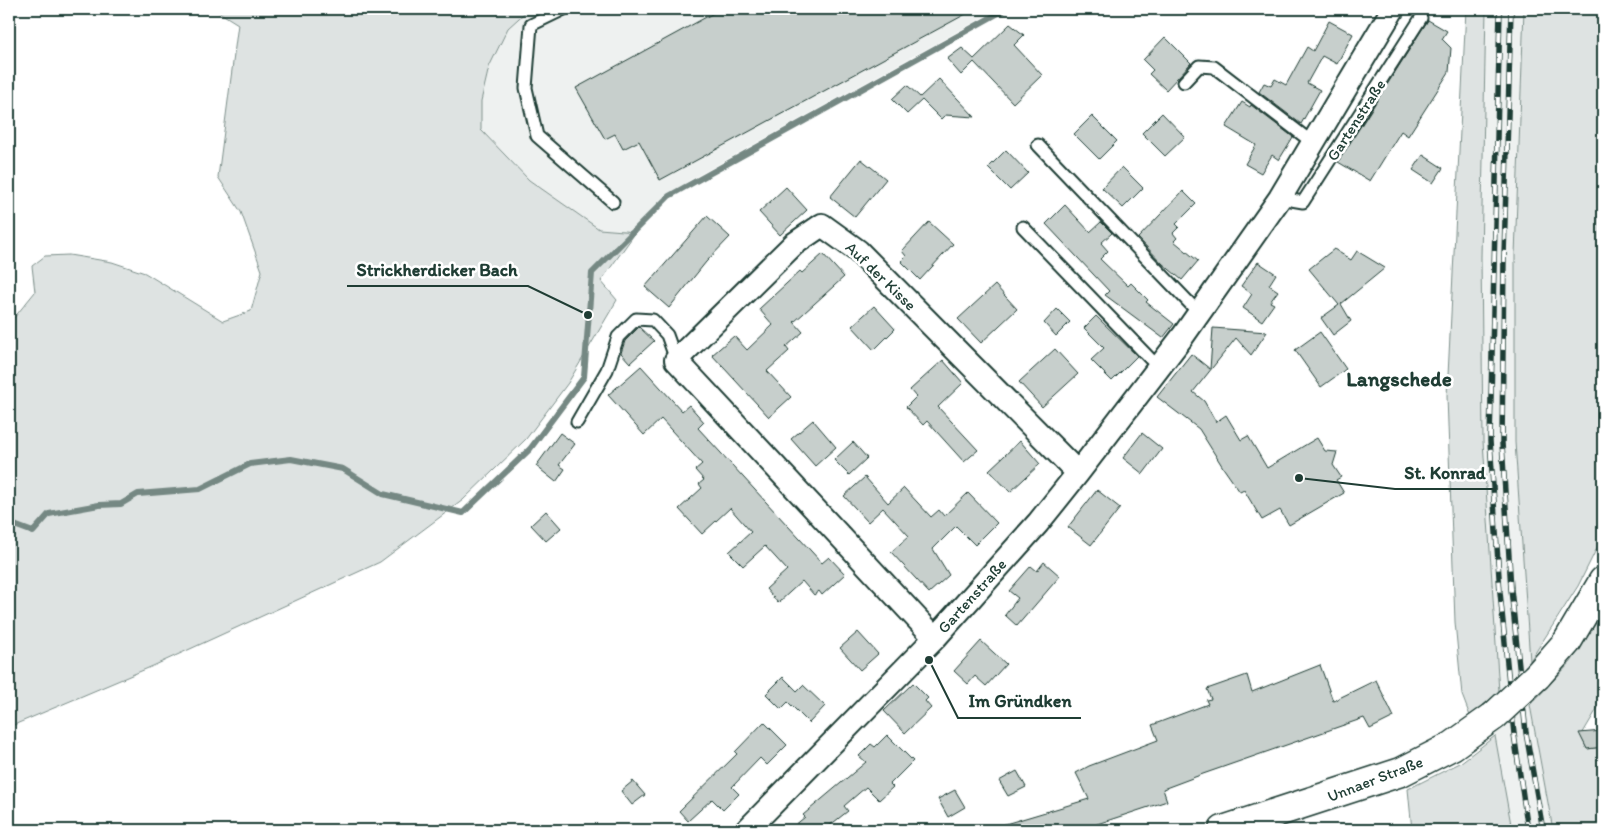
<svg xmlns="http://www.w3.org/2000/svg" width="1612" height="839" font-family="Itim,sans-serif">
<rect width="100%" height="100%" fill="#fff"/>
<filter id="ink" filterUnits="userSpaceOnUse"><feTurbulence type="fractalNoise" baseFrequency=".02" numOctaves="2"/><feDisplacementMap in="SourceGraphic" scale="10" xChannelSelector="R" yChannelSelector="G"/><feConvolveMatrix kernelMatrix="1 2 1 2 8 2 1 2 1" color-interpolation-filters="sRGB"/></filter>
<g filter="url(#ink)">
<!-- built -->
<path fill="#eef1f0" d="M529 9H998L688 181 636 232 599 229 529 180 481 130V101L489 67 508 28Z
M1486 9H1524L1515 255V442L1530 661V705L1553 830H1511L1495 736 1493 697 1499 692 1483 441 1481 257Z"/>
<!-- green -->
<path fill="#dee3e2" stroke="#7e908b" d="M214 9H529L508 28 489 67 481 101V130L529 180 599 229 636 232 601 281 617 300 568 383 526 439 463 500 380 562 153 666 9 727V324L35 292 32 266 45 256 69 255 112 262 145 273 223 321 251 311 262 271 241 212 218 177 238 24Z
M1466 9H1486L1481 257 1483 441 1499 692 1470 716 1462 695 1455 622 1447 396Z
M1524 9H1603V536L1578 586 1530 661 1515 442V255Z
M1603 612V699L1581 736 1587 749 1603 747V830H1553L1530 705 1571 662Z
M1495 736 1512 830H1412L1408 789 1460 763Z"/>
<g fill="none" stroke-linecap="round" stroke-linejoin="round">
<!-- stream -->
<path stroke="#758883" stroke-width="6" d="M9 523 33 532 49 514 99 505 121 504 138 494 200 489 250 464 291 459 343 469 383 494 463 513 530 449 584 377 592 273 669 196 1006 9"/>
</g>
<!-- building -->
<path fill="#c7cfcc" stroke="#1f3d34" d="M721 9H975L660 180 639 141 623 149 615 134 605 139 576 88Z
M1428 20 1447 31 1442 39 1451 48 1449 72 1408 136 1401 131 1370 181 1338 162Z
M1329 21 1353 34 1337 64 1322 56 1307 83 1320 90 1301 124 1259 92 1264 83 1271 86 1275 79 1286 85 1307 47 1313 51Z
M1010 24 1024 35 1014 45 1042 75 1013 103 974 62 961 75 947 59 962 48 974 59Z
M1165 37 1191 63 1166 90 1149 74 1153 70 1143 60Z
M939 79 975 117 945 115 941 119 922 100 907 114 892 99 907 85 920 97Z
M1242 102 1250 107 1251 105 1293 137 1279 160 1272 155 1261 173 1245 164 1256 145 1226 127Z
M1162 113 1185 137 1165 156 1142 133Z
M1092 116 1117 141 1099 159 1074 134Z
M1006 150 1028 173 1010 190 988 168Z
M1423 155 1443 168 1433 183 1413 170Z
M861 159 886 179 855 217 830 197Z
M1122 167 1143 188 1123 208 1102 188Z
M786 187 807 210 780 235 759 212Z
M1183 191 1196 204 1176 224 1179 227 1173 233 1177 238 1174 241 1198 261 1182 280 1163 264 1138 238Z
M1065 205 1090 232 1101 222 1112 233 1101 243 1108 251 1100 259 1128 286 1131 283 1148 300 1146 302 1174 324 1163 338 1105 295 1109 291 1046 224Z
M707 216 730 237 706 262 669 308 645 287Z
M929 222 953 244 920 280 901 261 906 256 902 251Z
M1334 249 1351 260 1357 251 1385 268 1341 304 1351 321 1333 335 1321 318 1339 305 1309 269Z
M823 254 844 277 794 322 803 332 786 347 789 351 767 371 791 397 769 417 712 355 734 336 747 350 773 325 759 309 800 271 802 273Z
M1258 262 1276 274 1269 285 1278 291 1270 302 1274 304 1262 321 1243 308 1252 294 1241 286Z
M995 285 1017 309 981 343 958 319Z
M874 306 895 329 874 350 852 326Z
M1057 309 1070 322 1056 336 1044 323Z
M1096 316 1137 356 1112 381 1091 360 1104 348 1084 328Z
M639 327 654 341 630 363 621 353 625 341Z
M1213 328 1267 332 1251 355 1236 338 1193 392 1204 401 1216 422 1226 415 1241 440 1248 436 1267 468 1317 438 1325 451 1337 452 1333 465 1341 477 1336 480 1344 493 1289 525 1280 510 1262 520 1244 490 1240 492 1224 469 1199 429 1157 397 1191 354 1210 369Z
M1320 332 1346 369 1321 387 1295 350Z
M1055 349 1078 374 1042 407 1019 382Z
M943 360 963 383 938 407 978 450 964 462 927 421 923 425 906 407 916 397 910 390Z
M641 366 682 411 689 405 704 422 698 428 822 563 829 557 845 574 822 595 819 591 814 595 802 581 778 603 766 589 787 570 765 546 743 566 729 552 751 532 730 508 702 534 679 509 702 488 699 484 704 480 695 470 702 464 661 419 644 435 608 395Z
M813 420 836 447 815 466 791 439Z
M560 433 575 444 559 465 565 469 556 482 536 466Z
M1142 433 1162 449 1143 474 1123 458Z
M1020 441 1040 464 1010 492 989 470Z
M853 442 867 458 849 475 834 460Z
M865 477 888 503 904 488 931 517 939 510 944 516 968 493 997 523 975 545 956 526 933 549 949 575 929 593 891 552 909 536 883 508 868 522 844 496Z
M1097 490 1120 508 1091 545 1068 527Z
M546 511 561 528 546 541 531 525Z
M1044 562 1060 576 1017 626 1005 615 1018 598 1009 591 1031 566 1037 571Z
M858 632 878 654 860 670 840 648Z
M981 641 1006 664 986 686 975 676 968 684 954 671Z
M1320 665 1333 701 1376 680 1394 717 1370 729 1364 718 1203 774 1163 789 1167 801 1079 830H1002V825L1089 799 1076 773 1089 766 1158 740 1152 725 1208 704 1206 700 1211 699 1207 689 1247 675 1252 692Z
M783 677 797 691 803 685 825 706 809 723 788 702 781 709 766 694Z
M913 683 928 698 925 701 931 708 905 733 884 711Z
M764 722 787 745 767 765 760 758 732 787 739 794 723 810 712 799 688 821 679 811 737 754 735 752Z
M1603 731V747L1587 749 1579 733Z
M887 735 913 761 890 784 893 787 879 800 866 787 844 806 848 811 824 830H789L805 817 803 815 866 762 859 756 871 744 875 747Z
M1017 771 1026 787 1008 796 999 781Z
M633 781 645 795 632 805 621 791Z
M955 790 965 807 948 817 938 799Z"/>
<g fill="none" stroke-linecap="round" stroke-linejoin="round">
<defs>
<path id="lane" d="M564 9 531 25 526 88 537 136 613 202
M1184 82 1199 66 1214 67 1313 143
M1038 145 1199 313
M1280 198 1303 202 1421 18
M1023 227 1159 368
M577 422 607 370 618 337 636 319 653 320 667 335 676 360"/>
<path id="street" d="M935 638 676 360 794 244 822 225 858 251 1078 473
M747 830 935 638 1038 523 1078 473 1183 336 1280 198 1393 9"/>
<path id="primary" d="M1537 676 1567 642 1603 581
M1223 830 1401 772 1452 746 1494 716"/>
</defs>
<!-- lane casing -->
<use href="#lane" stroke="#1f3d34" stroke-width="15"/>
<!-- street casing -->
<use href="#street" stroke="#1f3d34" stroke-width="26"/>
<!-- primary casing -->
<use href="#primary" stroke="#1f3d34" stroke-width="31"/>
<!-- lane -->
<use href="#lane" stroke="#fff" stroke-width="11"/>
<!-- street -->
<use href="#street" stroke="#fff" stroke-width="22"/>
<!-- primary -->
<use href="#primary" stroke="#fff" stroke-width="28"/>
<defs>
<path id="rail" d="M1500 9 1490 441 1500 592 1514 734 1528 830
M1511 9 1504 256 1502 443 1511 589 1526 733 1543 830"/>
</defs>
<!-- rail casing -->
<use href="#rail" stroke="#1f3d34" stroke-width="5.5"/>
<!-- rail -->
<use href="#rail" stroke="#fff" stroke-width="4" stroke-dasharray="11" stroke-linecap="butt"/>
<defs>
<path id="primary-bridge" d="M1494 716 1537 676"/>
</defs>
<!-- primary-bridge casing -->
<use href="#primary-bridge" stroke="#1f3d34" stroke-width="31" stroke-linecap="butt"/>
<!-- primary-bridge -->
<use href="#primary-bridge" stroke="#fff" stroke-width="28"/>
</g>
</g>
<g text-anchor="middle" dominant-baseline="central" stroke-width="5" stroke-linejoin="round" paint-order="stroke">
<!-- street labels -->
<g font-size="16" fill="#1f3d34" stroke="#fff">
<text transform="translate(1356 120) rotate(-57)">Gartenstraße</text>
<text transform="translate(881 276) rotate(44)">Auf der Kisse</text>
<text transform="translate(972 596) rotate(-48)">Gartenstraße</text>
<text transform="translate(1375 779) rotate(-21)">Unnaer Straße</text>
</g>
<!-- district labels -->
<g font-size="21" font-weight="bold" fill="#1f3d34" stroke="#fff">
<text x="1399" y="378">Langschede</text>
</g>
</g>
<!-- callouts -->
<path fill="none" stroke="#1f3d34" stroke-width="2" d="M588 315L528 286H347M1299 478L1395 489H1496M929 660L958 718H1081"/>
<g fill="#1f3d34" stroke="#fff" stroke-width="2">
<circle cx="588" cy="315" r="5"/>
<circle cx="1299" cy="478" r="5"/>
<circle cx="929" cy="660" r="5"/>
</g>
<g font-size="18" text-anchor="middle" font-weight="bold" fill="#1f3d34" stroke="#fff" stroke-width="5" stroke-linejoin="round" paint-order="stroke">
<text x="437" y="276">Strickherdicker Bach</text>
<text x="1445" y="479">St. Konrad</text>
<text x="1020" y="707">Im Gründken</text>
</g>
<!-- margin -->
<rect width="1612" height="839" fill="none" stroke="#fff" stroke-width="30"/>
<rect x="15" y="15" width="1582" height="809" fill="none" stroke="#1f3d34" stroke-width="2" filter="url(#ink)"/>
</svg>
